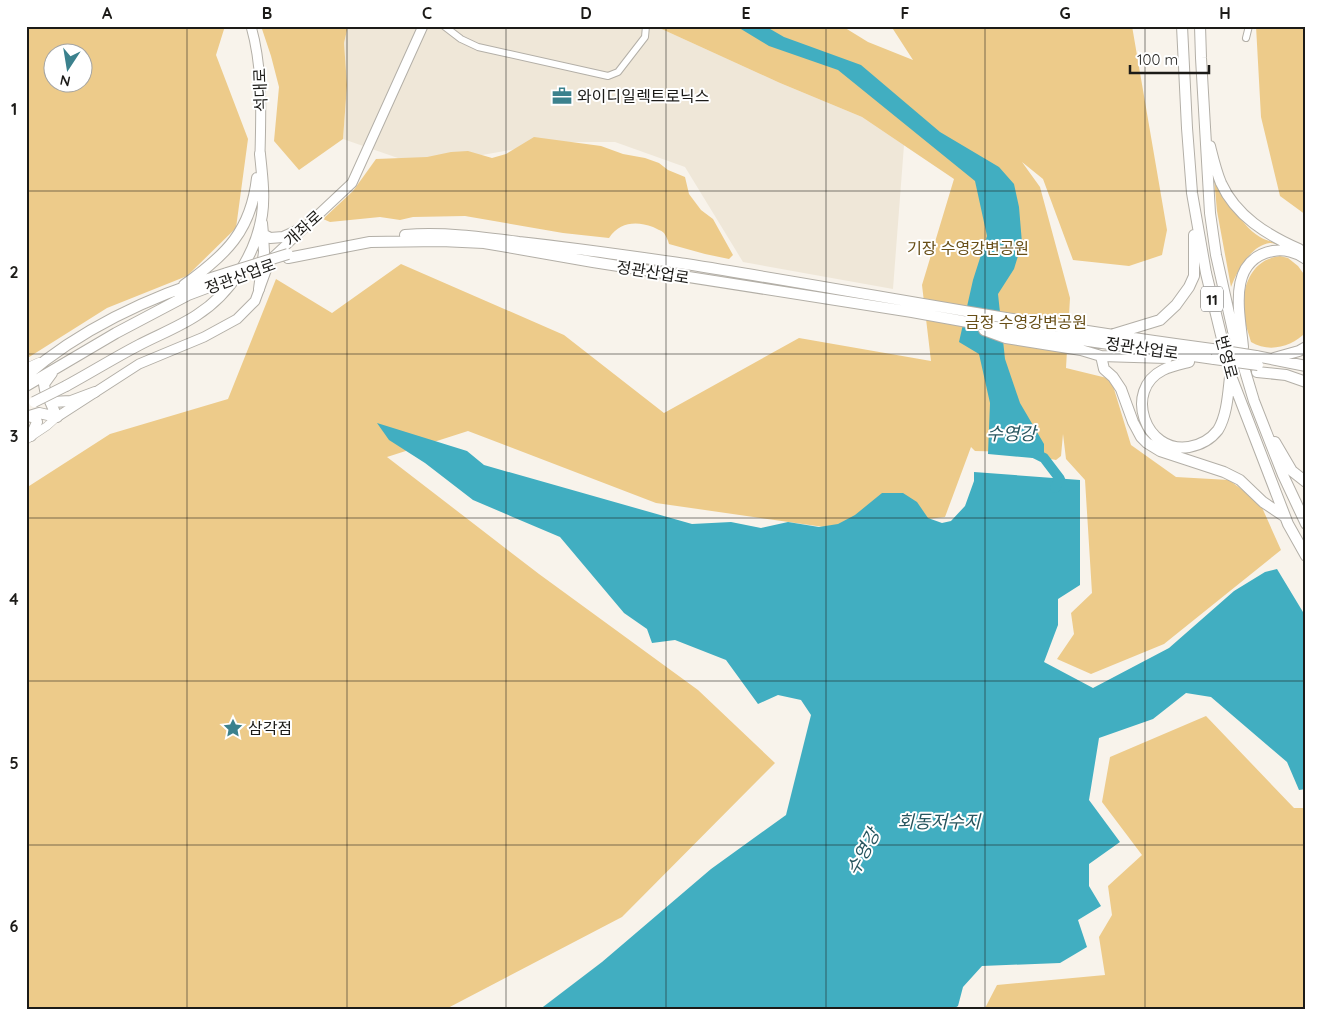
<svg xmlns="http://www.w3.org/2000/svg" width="1332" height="1036" font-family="Quicksand,'Noto Sans KR',sans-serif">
<rect width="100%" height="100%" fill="#f8f3eb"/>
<!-- built -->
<path fill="#efe7d8" d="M348 26H655L780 83 862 117 904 145 893 289 743 262 685 167 615 142H555L421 166 343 139 347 85 344 43Z"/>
<!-- green -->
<path fill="#edcb8a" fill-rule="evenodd" d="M26 26H225L216 55 248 139 236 228 187 276 107 308 26 359ZM52 52H82V82H52Z
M261 26H348L344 43 347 85 343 139 299 170 274 141 279 87 271 56Z
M655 26H842L868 42 913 60 891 26H1132L1167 230 1162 255 1129 266 1073 260 1043 179 1022 162 1040 187 1070 298 1066 368 1111 379 1131 445 1176 477 1229 480 1260 503 1281 550 1164 644 1091 674 1057 659 1074 634 1071 613 1092 593 1085 480 1066 459 1063 434 1061 456 1056 460 1014 452 975 451 971 447 945 517 838 529 656 503 468 431 387 457 539 574 698 690 775 763 622 917 444 1010H26V488L110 434 228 399 276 279 332 313 401 264 564 335 664 413 799 338 931 361 922 285 954 179 862 117 780 83Z
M1256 26H1306V215L1280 196 1261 117Z
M534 137 601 146 623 154 645 158 659 163 668 170 685 177 689 194 701 210 713 219 733 255 729 259 705 254 669 244C668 240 666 236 664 233 661 230 656 229 653 227 636 221 620 222 609 238L563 233 465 216 413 217 400 220 380 217 330 222 323 219 353 191 376 159 427 157 451 152 468 151 492 158 506 154Z
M1213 168C1224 190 1238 224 1260 237 1266 241 1275 242 1282 245 1278 245 1273 243 1270 243 1251 245 1237 271 1231 287L1217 211Z
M1280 256 1288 258 1298 266 1306 277V332C1292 347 1269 353 1251 342 1248 331 1243 319 1243 308 1243 283 1253 259 1280 256Z
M1206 716 1294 808H1306V1010H984L997 985 1105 975 1099 937 1112 915 1108 886 1142 855 1102 802 1110 757Z"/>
<!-- water -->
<path fill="#41aec1" d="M736 26H765L784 37 861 65 940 132 999 167 1014 184 1019 207 1022 243 1014 269 998 294 1005 359 1020 403 1044 444V459L988 454 990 403 979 354 959 342 973 280 987 236 975 181 838 70 769 46Z
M377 423 467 451 484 465 692 524 731 522 761 528 788 522 819 527 838 524 855 515 882 493H903L917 502 928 518 942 523 951 521 965 506 974 481V472L1080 480V585L1058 599V625L1044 662 1093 688 1169 648 1234 591 1265 572 1277 569 1306 617V789L1299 790 1287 762 1211 697 1186 693 1153 719 1099 738 1089 800 1120 842 1089 864V886L1101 906 1078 920 1087 947 1060 963 982 966 963 987 958 1006 951 1010H539L602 962 711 869 786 815 811 715 801 700 778 695 758 704 726 660 675 640 652 643 647 629 624 613 560 537 473 500 425 463 389 440Z"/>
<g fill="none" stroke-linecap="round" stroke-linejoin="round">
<!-- river -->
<path stroke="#41aec1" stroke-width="10" d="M1032 452 1044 458 1060 479 1055 488"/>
<defs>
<path id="minor" d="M444 26 461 39 478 47 608 76 618 72 645 37 646 26
M1246 38 1249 26"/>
<path id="tertiary" d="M26 368 39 362
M26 440 47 426 57 417"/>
<path id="secondary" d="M251 26C263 69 261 110 260 154
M57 417 139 364 204 337 237 319 255 301 270 260 352 183 423 26"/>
<path id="trunk" d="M1182 26 1187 128 1192 193 1206 273 1231 376 1288 524 1306 556
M1200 26 1201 58 1210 213 1216 255 1233 331 1254 401 1283 475 1306 524
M1210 146C1213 158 1216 171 1221 183 1236 216 1267 235 1299 249
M262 223 263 234 270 238 283 237 303 228
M405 235C444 232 481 237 519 242 575 248 630 256 686 264 862 292 1036 326 1212 349
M288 258 370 242 441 241 484 243 593 262 912 312 1012 330 1214 359
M184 285C226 255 251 231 257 178
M259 289 264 252 263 234
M984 330 1006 338 1081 350 1101 356 1167 358
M1114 334 1160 320 1176 305 1189 287 1194 276V235
M1243 347C1240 314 1226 260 1273 251 1284 249 1297 252 1306 259
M1101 356 1104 369 1113 377 1121 389 1133 422 1141 437 1147 443 1160 451 1224 472 1240 480 1263 502 1284 516
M1256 356 1306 366
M1274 358 1299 351 1306 347
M1189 362C1181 364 1171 366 1163 370 1123 390 1145 454 1189 447 1200 445 1211 439 1218 430 1227 415 1228 394 1230 377
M1257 372 1286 375 1306 382
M52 373 44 384 45 390 57 417
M26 376C83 327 156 294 227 273
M26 386 116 333 188 295 228 280
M66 386C90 373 114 358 139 345 158 335 179 327 197 315 230 294 256 254 262 215 265 196 262 174 260 154
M51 402 71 401 95 392
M28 416 35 418 37 422 31 436
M26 417 39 413 57 417
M1275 442 1292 471 1306 482"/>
</defs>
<!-- minor casing -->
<use href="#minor" stroke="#b3afa7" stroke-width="8"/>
<!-- tertiary casing -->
<use href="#tertiary" stroke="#b3afa7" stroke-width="9"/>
<!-- secondary casing -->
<use href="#secondary" stroke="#b3afa7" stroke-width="11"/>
<!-- trunk casing -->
<use href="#trunk" stroke="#b3afa7" stroke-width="12"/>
<!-- minor -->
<use href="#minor" stroke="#fff" stroke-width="6"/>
<!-- tertiary -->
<use href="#tertiary" stroke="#fff" stroke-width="8"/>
<!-- secondary -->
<use href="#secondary" stroke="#fff" stroke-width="9"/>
<!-- trunk -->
<use href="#trunk" stroke="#fff" stroke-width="10"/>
<defs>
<path id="trunk-bridge" d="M227 273 288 254
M1212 349 1256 356
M1214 359 1258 365
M34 402 66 386"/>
</defs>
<!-- trunk-bridge casing -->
<use href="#trunk-bridge" stroke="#b3afa7" stroke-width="12" stroke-linecap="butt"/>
<!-- trunk-bridge -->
<use href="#trunk-bridge" stroke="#fff" stroke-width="10"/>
</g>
<!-- grid -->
<path fill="none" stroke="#1c1b18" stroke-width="1" stroke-opacity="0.55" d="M187 26V1010M347 26V1010M506 26V1010M666 26V1010M826 26V1010M985 26V1010M1145 26V1010M26 191H1306M26 354H1306M26 518H1306M26 681H1306M26 845H1306"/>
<!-- icons -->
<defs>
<symbol id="office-bare" viewBox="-9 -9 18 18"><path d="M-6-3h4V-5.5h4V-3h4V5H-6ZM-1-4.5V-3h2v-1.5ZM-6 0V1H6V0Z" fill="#3b818d" stroke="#fff" stroke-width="2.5" paint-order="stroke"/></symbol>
<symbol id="sight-bare" viewBox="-9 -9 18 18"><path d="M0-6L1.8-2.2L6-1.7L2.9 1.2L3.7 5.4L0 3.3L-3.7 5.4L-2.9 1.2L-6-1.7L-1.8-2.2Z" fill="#3b818d" stroke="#fff" stroke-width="2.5" paint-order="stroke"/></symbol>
</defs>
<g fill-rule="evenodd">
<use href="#office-bare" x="548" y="82" width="28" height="28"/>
<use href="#sight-bare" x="219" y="714" width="28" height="28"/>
</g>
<g text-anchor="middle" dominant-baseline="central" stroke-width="4" stroke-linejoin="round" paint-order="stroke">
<!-- shield labels -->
<rect fill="#fff" stroke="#605f5d" stroke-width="1" x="1201" y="286.5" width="22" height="25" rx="4"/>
<g font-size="15" font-weight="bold" fill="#1c1b18">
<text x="1212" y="299">11</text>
</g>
<!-- street labels -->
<g font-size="16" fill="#1c1b18" stroke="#fff">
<text transform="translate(260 90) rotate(-92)">석대로</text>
<text transform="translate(303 228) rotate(-42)">개좌로</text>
<text transform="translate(653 272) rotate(9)">정관산업로</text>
<text transform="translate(240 276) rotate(-20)">정관산업로</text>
<text transform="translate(1142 348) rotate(8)">정관산업로</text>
<text transform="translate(1227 357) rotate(75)">번영로</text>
</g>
<!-- poi labels -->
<g font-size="16" fill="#1c1b18" stroke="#fff" text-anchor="start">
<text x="577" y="96">와이디일렉트로닉스</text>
<text x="248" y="728">삼각점</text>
</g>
<!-- park labels -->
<g font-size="16" fill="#684f18" stroke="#fff">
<text x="968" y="248">기장 수영강변공원</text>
<text x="1026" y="322">금정 수영강변공원</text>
</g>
<!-- water labels -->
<g font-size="18" font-style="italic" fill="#28565f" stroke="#fff">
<text x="1011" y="433">수영강</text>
<text x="939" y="821">회동저수지</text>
<text transform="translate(863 852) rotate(-62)">수영강</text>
</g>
</g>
<!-- border -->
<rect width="1332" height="1036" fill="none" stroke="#ffffff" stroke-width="55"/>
<!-- north arrow -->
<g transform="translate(68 68) rotate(192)"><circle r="24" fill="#ffffff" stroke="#a4a4a3"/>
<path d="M0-4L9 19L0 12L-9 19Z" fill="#3b818d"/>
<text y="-8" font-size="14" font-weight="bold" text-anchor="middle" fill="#1c1b18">N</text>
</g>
<!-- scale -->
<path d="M1130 65v8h79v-8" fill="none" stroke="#1c1b18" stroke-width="2.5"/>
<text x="1137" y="65" font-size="15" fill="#1c1b18" stroke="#ffffff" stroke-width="4" paint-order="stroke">100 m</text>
<rect x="28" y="28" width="1276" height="980" fill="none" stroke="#1c1b18" stroke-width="2"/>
<g font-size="16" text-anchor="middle" font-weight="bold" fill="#1c1b18">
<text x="107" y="19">A</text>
<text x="267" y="19">B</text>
<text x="427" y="19">C</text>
<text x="586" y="19">D</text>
<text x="746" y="19">E</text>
<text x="905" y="19">F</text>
<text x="1065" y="19">G</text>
<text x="1225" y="19">H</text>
<text x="14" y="115">1</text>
<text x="14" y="278">2</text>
<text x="14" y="442">3</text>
<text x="14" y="605">4</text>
<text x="14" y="769">5</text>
<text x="14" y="932">6</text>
</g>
</svg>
